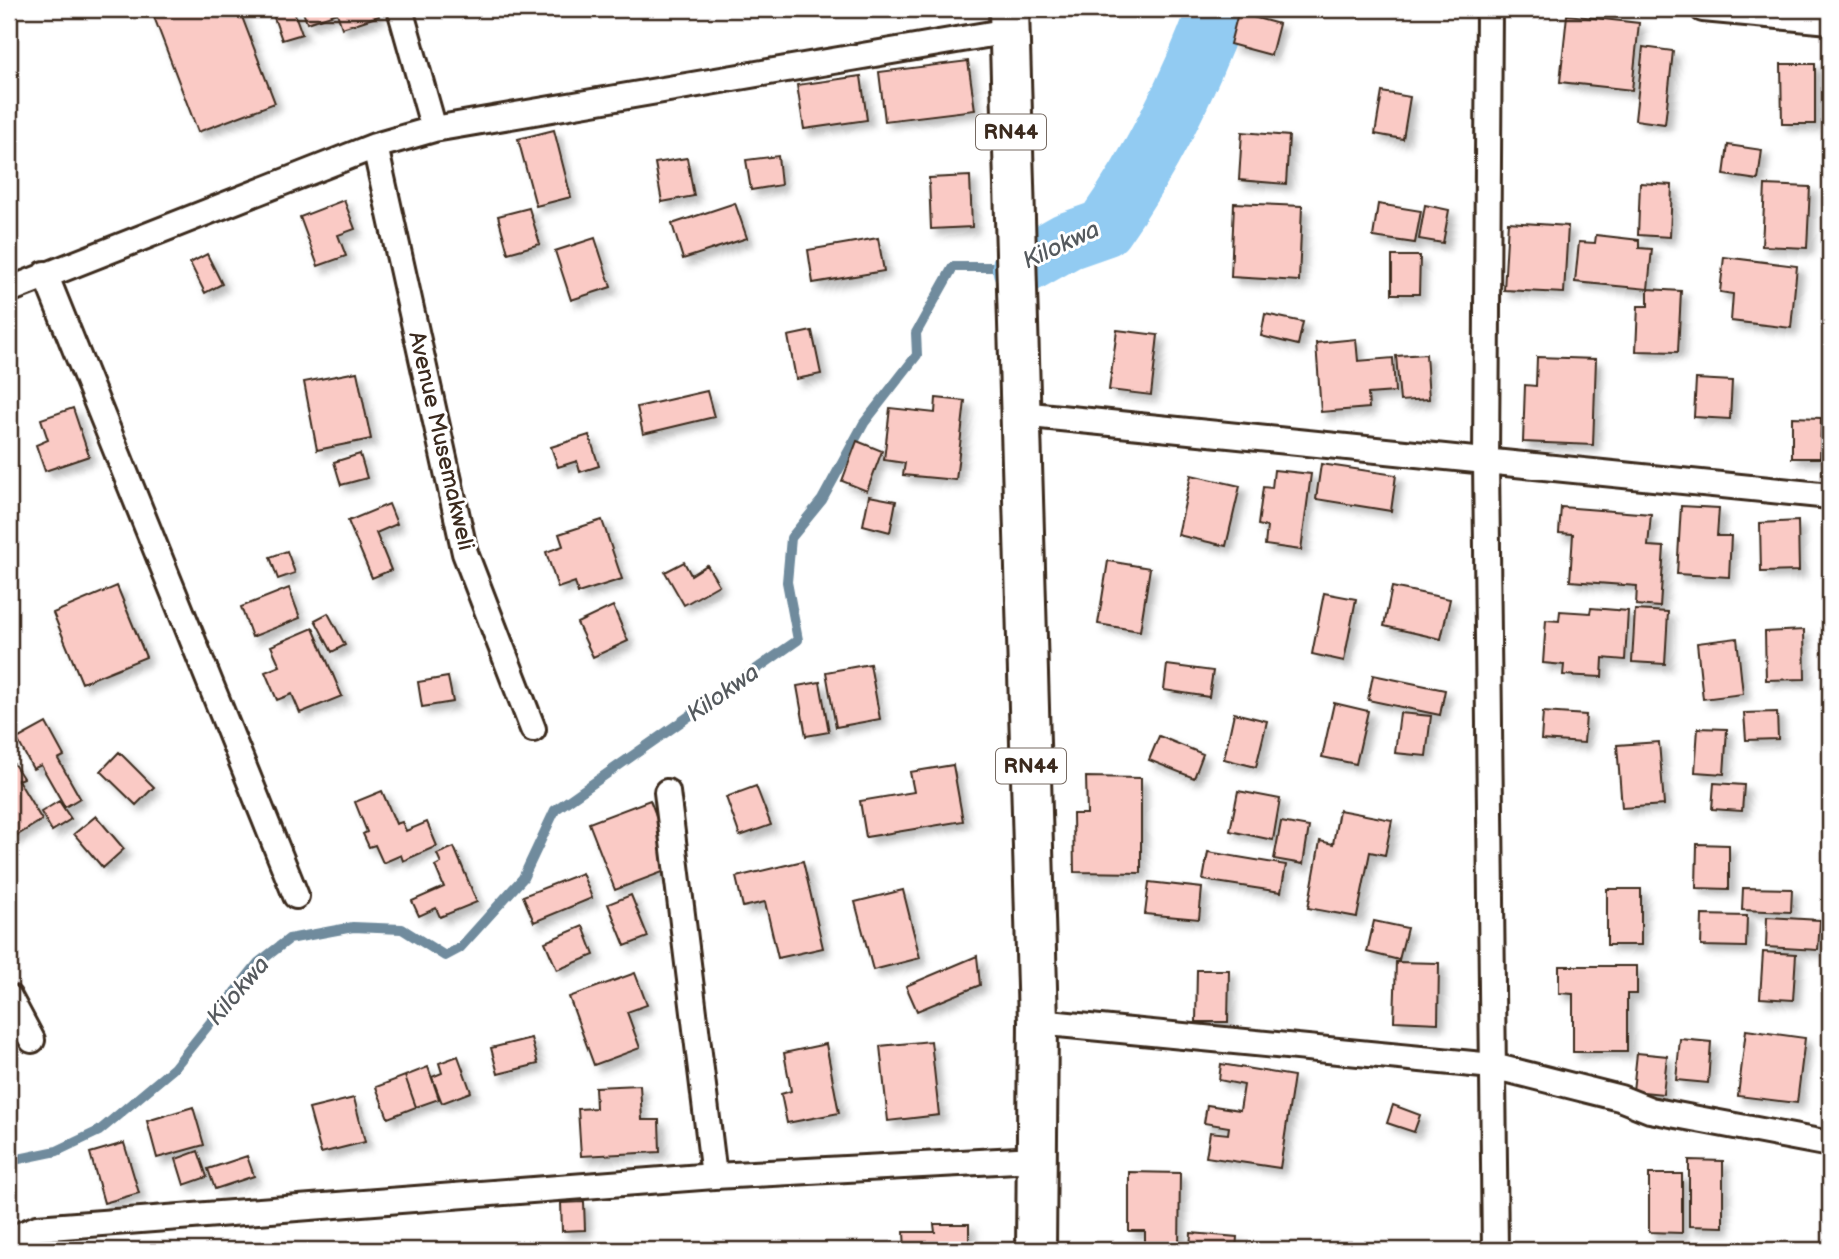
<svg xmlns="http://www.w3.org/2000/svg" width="1839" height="1259" font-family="'Balsamiq Sans',sans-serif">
<defs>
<filter id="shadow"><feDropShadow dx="6" dy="6" stdDeviation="3.5" flood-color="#0004"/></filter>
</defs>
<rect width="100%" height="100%" fill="#fff"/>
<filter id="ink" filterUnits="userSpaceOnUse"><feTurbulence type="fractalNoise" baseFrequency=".0143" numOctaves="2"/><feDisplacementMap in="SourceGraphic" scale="14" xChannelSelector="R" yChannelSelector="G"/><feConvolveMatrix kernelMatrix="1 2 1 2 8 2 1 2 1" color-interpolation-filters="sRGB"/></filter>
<g filter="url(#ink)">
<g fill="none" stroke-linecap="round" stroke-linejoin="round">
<!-- stream -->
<path stroke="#6f8b9d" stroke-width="10" d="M9 1161 57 1151 99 1131 174 1068 258 963 289 939 353 927 402 929 445 956 460 948 523 878 555 810 798 640 787 582 791 538 822 500 864 423 917 355 916 333 953 267H1010"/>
<!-- river -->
<path stroke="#92cbf2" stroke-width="58" d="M1021 267 1067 241 1104 228C1152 160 1189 86 1217 9"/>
</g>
<!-- building -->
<path fill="#facac5" stroke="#3b2a1e" stroke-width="2" filter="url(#shadow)" d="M151 9H239L275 103 198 132Z
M271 9H293L302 34 282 40Z
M302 9H377L379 16 342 28 337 13 307 23Z
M1238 13 1279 24 1271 55 1230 44Z
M1567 15 1639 23 1632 90 1560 82Z
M1643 47 1673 51 1665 124 1635 120Z
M968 61 975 110 885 121 879 72Z
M1781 64H1815V124H1782Z
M861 76 867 120 804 129 797 85Z
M1382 92 1410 97 1403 139 1375 134Z
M554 130 571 197 536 206 518 139Z
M1242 132 1289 136 1286 184 1239 180Z
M1728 145 1762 150 1758 180 1724 175Z
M778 156 781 185 751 190 746 160Z
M687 158 694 196 662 202 655 163Z
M970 176 972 227 931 229 929 178Z
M1640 183 1672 185 1670 237 1638 235Z
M1765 185 1810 187 1807 248 1762 246Z
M344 200 355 229 338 235 346 256 318 266 300 217Z
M735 203 747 238 683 259 672 224Z
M1234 203 1302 206 1299 281 1231 277Z
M1378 204 1421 211 1415 243 1373 237Z
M1425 205 1449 210 1443 243 1419 239Z
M529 208 540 244 508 253 498 216Z
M1508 222 1568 226 1564 293 1504 290Z
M1596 235 1639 240V248L1652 249 1648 289 1575 282 1579 242 1595 243Z
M595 238 611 287 571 300 555 251Z
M878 238 884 271 813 283 808 250Z
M207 254 222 284 205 293 190 263Z
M1392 256H1420L1419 294H1392Z
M1724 257 1797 266 1791 328 1731 321 1733 294 1720 292Z
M1648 289 1681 291 1678 352 1636 351 1638 306H1648Z
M1265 314 1303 322 1298 345 1261 336Z
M1117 330 1158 335 1151 395 1109 390Z
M812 331 821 374 796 379 788 336Z
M1356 339 1358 361 1393 358 1395 392 1368 394 1369 408 1321 412 1316 343Z
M1426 354 1429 399 1400 401 1396 356Z
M1537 357 1596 359 1593 445 1523 442 1525 385 1536 386Z
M357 372 371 439 317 450 304 382Z
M1696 379 1732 381 1730 419 1694 417Z
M707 391 714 417 643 434 637 407Z
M936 398 965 401 956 480 903 475 905 463 884 460 890 408 935 413Z
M73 408 89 456 45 471 36 445 48 440 41 419Z
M1792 417 1821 418 1820 458H1792Z
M589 435 599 466 580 472 577 461 558 467 551 447Z
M857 441 882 451 867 491 842 481Z
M360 454 367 478 341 485 334 462Z
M1321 464 1396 475 1391 511 1316 499Z
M1274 470 1311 474 1301 550 1265 545 1267 527 1258 525 1263 487 1272 488Z
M1191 475 1240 486 1226 546 1178 535Z
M869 496 896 501 890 532 863 525Z
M389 504 397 524 376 533 391 570 372 578 348 521Z
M1681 506 1719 508 1717 536H1731L1729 577 1677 574Z
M1561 507 1651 514 1648 546 1664 547 1660 607 1636 605 1637 586 1570 581 1573 534 1559 533Z
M602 520 622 579 578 593 575 582 558 588 546 552 563 546 559 534Z
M1798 521 1799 571 1761 572 1760 523Z
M287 551 295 573 278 579 270 557Z
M1108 561 1150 568 1140 631 1098 624Z
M684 562 691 575 707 565 719 585 684 605 665 572Z
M117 586 146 657 82 683 53 613Z
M1392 587 1450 599 1441 639 1384 626Z
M289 588 300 618 252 637 241 607Z
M1324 593 1356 599 1344 661 1312 654Z
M613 606 628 641 593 657 577 623Z
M1591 608 1628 611 1625 660 1603 658 1602 677 1563 675 1564 665 1543 663 1546 620 1559 621 1560 611 1590 613Z
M1635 610 1668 612 1665 664 1632 662Z
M328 613 345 645 332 652 315 620Z
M313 628 342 696 300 713 292 694 277 700 265 672 280 666 271 646Z
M1804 630 1805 679 1766 680 1765 632Z
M1737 638 1743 694 1703 699 1697 643Z
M870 664 880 719 836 727 826 672Z
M1167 665 1213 671 1209 697 1164 690Z
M1373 675 1445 690 1440 715 1368 700Z
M448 677 453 702 422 707 418 682Z
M820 682 829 732 806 736 797 686Z
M1334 703 1368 711 1356 764 1322 757Z
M1543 712 1586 715 1584 743 1541 740Z
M1777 712 1778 739 1746 740 1744 713Z
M1234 713 1267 721 1256 767 1224 759Z
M1400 713 1431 716 1426 756 1395 753Z
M46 723 64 756 58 759 80 798 65 807 41 765 33 769 17 739Z
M1698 728 1727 729 1724 774 1695 772Z
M1159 736 1203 754 1194 778 1149 760Z
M1659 742 1664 805 1622 808 1617 745Z
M119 752 154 787 136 805 101 771Z
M14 764 23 778 18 780 42 820 11 839 9 835V767Z
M953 765 963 821 866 837 860 801 914 792 910 772Z
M1086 777 1141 778V873L1074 872 1073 814H1087Z
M1714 783 1744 785 1742 811 1712 809Z
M756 786 771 825 740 836 726 797Z
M382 791 396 824 402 822 406 831 427 822 437 846 403 861 401 855 383 863 375 845 369 847 363 834 367 832 355 802Z
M1238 791 1280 799 1273 840 1230 831Z
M650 800 676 867 615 890 589 823Z
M59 801 71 819 52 831 41 812Z
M1339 810 1392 820 1385 855 1370 852 1357 917 1308 908 1320 841 1333 844Z
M96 816 124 849 103 868 74 834Z
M1281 822 1309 827 1303 864 1274 859Z
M1697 844 1729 845V889L1696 888Z
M454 847 477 902 440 917 436 908 419 916 412 901 444 887 435 866 441 863 437 854Z
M1208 852 1286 865 1281 892 1203 880Z
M803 861 823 948 778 958 765 902 743 907 736 877Z
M582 873 592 898 534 922 523 896Z
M1149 882 1202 888 1199 919 1145 914Z
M1743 888 1792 889 1791 912 1742 910Z
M1607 889H1641V945H1607Z
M903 890 920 958 873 970 855 902Z
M631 895 648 937 625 946 608 904Z
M1702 915 1747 916 1746 947 1701 946Z
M1767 917 1820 920 1818 950 1766 947Z
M1374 921 1407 928 1399 960 1367 952Z
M583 926 594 955 557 970 545 942Z
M1763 952 1796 954 1793 1000 1760 998Z
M977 956 980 985 917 1011 906 986Z
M1396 962 1439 963 1438 1023 1394 1021Z
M1559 966H1637V994H1627V1052H1573V994L1559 993Z
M1197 970H1229L1228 1022H1196Z
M635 973 647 1005 627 1012 640 1048 594 1065 569 997Z
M1746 1030 1805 1038 1797 1103 1738 1096Z
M531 1038 538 1064 498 1074 491 1048Z
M1680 1039 1711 1042 1708 1083 1676 1080Z
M931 1041 939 1115 888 1121 880 1046Z
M826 1044 839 1113 787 1123 781 1094 791 1091 784 1053Z
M1637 1053 1667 1056 1663 1094 1633 1091Z
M458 1056 471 1092 442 1103 432 1077 442 1073 439 1063Z
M1221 1064 1294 1076 1280 1168 1206 1157 1210 1132 1228 1134 1229 1127 1204 1123 1207 1105 1240 1110 1244 1085 1219 1080Z
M428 1067 439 1099 416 1107 405 1076Z
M405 1076 416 1107 388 1118 376 1087Z
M640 1085 642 1120H659L660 1152 581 1156 578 1109 596 1108 595 1087Z
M354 1098 365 1142 321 1153 309 1109Z
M1393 1105 1420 1115 1414 1132 1387 1123Z
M193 1107 204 1145 157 1158 147 1121Z
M124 1143 139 1193 104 1203 90 1153Z
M198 1151 207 1177 184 1185 176 1159Z
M247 1156 254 1176 215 1189 208 1169Z
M1689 1160 1723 1161V1227L1689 1226Z
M1129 1172 1180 1173 1179 1248H1145V1231H1129Z
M1649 1174H1682V1233L1649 1232Z
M584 1202 585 1230 562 1231 561 1203Z
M934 1224H969V1250H905L904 1232H935Z
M1191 1233 1237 1237 1236 1250H1190Z"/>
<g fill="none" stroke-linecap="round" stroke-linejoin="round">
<defs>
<path id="minor" d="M400 9 434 129
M1489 9 1486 461 1495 1250
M1703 9 1830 21
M375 146 465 553 533 729
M45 274 296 896
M9 290 375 146 434 129 1009 31
M1021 414 1830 496
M667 792 714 1176
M9 997 32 1040
M1038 1022 1493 1066 1620 1098 1650 1110 1830 1144
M9 1247 18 1236 37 1228 714 1176 1035 1159"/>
<path id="primary" d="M1009 9 1038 1022 1036 1250"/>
</defs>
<!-- minor casing -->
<use href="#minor" stroke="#3b2a1e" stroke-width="30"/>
<!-- primary casing -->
<use href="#primary" stroke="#3b2a1e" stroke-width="44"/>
<!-- path -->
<path stroke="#3b2a1e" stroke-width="4.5" stroke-dasharray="7 5" stroke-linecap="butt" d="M926 9 928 18"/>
<!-- minor -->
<use href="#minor" stroke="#fff" stroke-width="24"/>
<!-- primary -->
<use href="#primary" stroke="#fff" stroke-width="38"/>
</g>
</g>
<g text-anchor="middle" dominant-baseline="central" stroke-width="6" stroke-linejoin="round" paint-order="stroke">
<!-- shield labels -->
<g fill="#fff" stroke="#766a62" stroke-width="2">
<rect x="976" y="114.5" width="70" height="35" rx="5"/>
<rect x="996" y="748.5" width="70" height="35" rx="5"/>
</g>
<g font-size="21" font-weight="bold" fill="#3b2a1e">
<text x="1011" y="132">RN44</text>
<text x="1031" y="766">RN44</text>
</g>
<!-- street labels -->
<g font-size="23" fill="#3b2a1e" stroke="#fff">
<text transform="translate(441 441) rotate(77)">Avenue Musemakweli</text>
</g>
<!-- water labels -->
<g font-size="24" font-style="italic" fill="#555a5e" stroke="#fff">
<text transform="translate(1061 245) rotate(-25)">Kilokwa</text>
<text transform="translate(723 693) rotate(-35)">Kilokwa</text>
<text transform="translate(238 991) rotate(-49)">Kilokwa</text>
</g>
</g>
<!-- margin -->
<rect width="1839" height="1259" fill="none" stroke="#fff" stroke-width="35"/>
<rect x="18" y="18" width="1804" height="1224" fill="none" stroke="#3b2a1e" stroke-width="2.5" filter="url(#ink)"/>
</svg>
